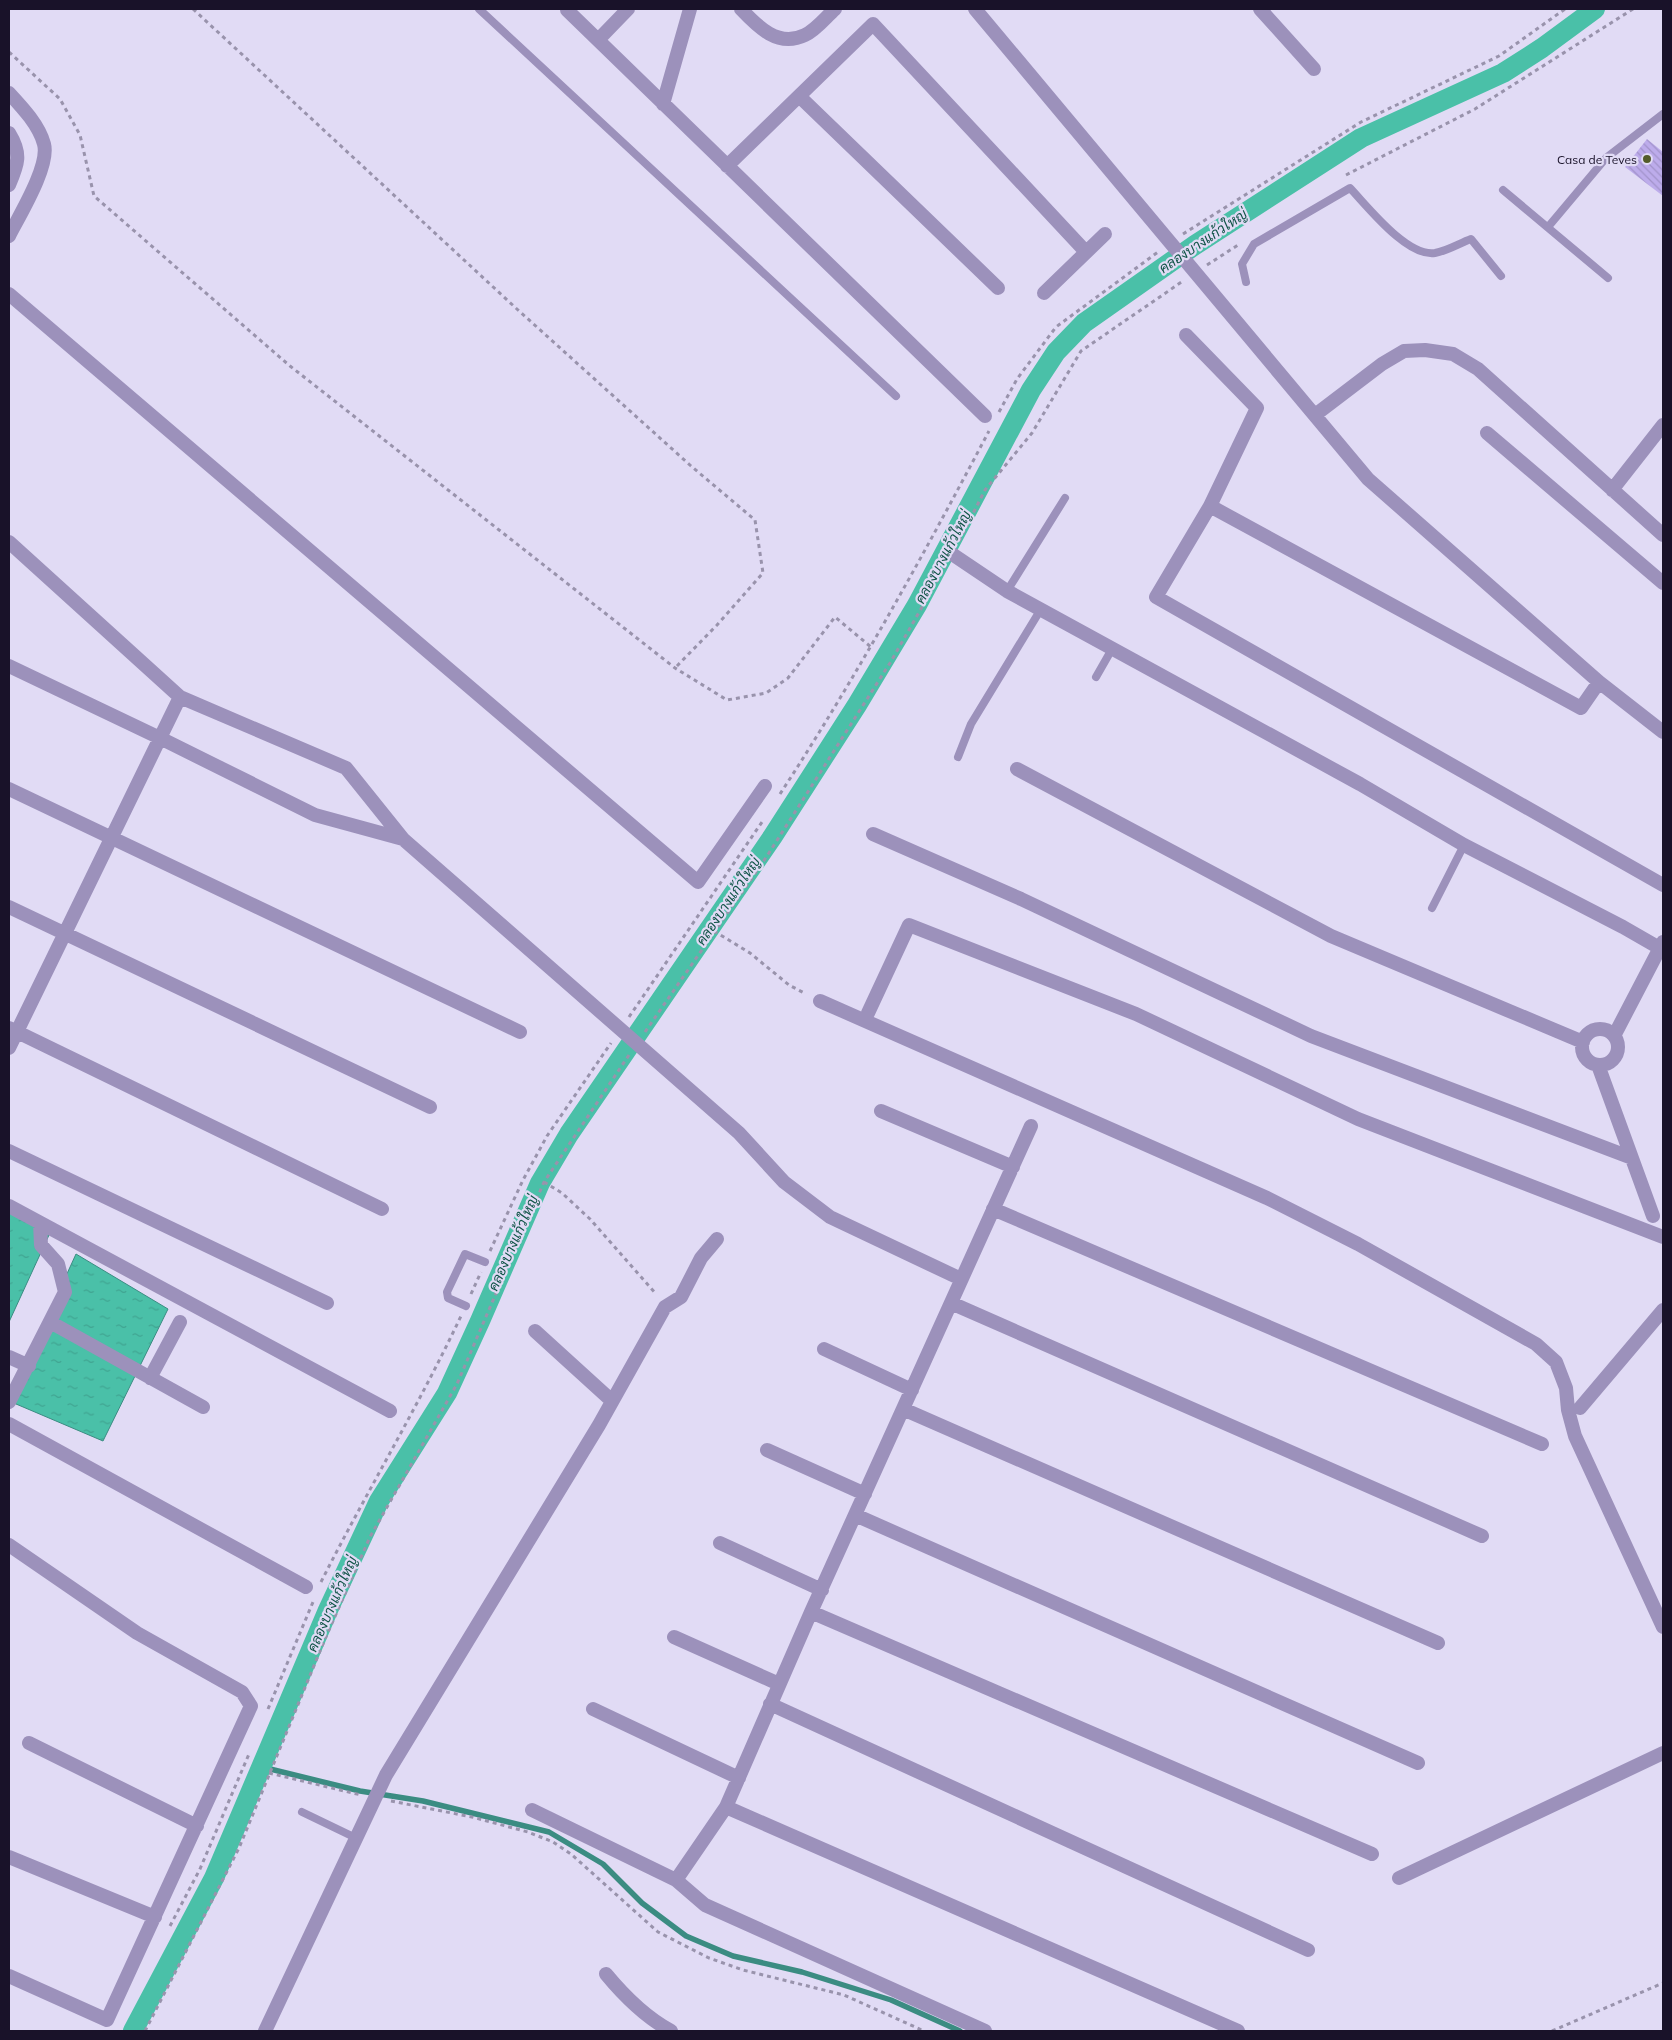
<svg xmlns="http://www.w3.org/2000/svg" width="1672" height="2040" font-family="Mulish,Sarabun,sans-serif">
<defs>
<pattern id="water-ripples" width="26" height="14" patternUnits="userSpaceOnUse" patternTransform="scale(1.25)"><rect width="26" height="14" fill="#4ac0a8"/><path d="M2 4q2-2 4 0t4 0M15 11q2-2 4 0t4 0" fill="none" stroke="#40a491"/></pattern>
<pattern id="building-back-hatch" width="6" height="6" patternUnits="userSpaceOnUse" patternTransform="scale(1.25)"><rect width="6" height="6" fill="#bdaceb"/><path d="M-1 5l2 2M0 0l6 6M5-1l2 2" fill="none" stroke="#a293ca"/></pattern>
</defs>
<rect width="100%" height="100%" fill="#e1dbf5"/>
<!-- water -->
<path fill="url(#water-ripples)" stroke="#3b8c82" d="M9 1212 49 1235 9 1322Z
M76 1254 168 1309 103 1441 9 1401Z"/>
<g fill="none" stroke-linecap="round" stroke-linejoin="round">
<!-- stream -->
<path stroke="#3b8c82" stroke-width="5.5" d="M262 1767 360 1791 423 1801 549 1832 603 1864 642 1903 686 1936 733 1956 802 1972 891 2000 960 2031"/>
<!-- canal -->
<path stroke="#4ac0a8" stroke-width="20" d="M133 2031 214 1878 328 1610 379 1501 447 1393 480 1321 540 1183 569 1134 773 836 857 705 917 605 1031 390 1056 352 1084 323 1195 245 1361 138 1503 73 1542 48 1595 9"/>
</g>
<!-- building -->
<path fill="url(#building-back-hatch)" d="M1647 139 1663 152V196L1625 167Z"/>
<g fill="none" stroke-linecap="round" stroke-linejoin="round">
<!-- path -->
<path stroke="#9993ac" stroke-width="3" stroke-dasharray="4 4" stroke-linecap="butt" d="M193 9 518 310 691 466 755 520 763 573 717 625 675 668
M9 52 60 99 80 135 94 196 290 366 675 668 727 700 766 693 788 678 835 617 871 647
M1346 175 1475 109 1633 9
M1183 234 1361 122 1499 56 1565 9
M1207 265 1238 245
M999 412 1017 379 1056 327 1158 252
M959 541 985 490 1032 433 1081 351 1183 281
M780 794C857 676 924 554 989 431
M714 931 750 953 789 985 806 994
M629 1017 762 822
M645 1032 767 856 890 663 945 567
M544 1182 562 1193 590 1219 656 1294
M490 1251 523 1180 547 1136 611 1043
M471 1294 481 1272
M321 1582C366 1493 418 1407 461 1316
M268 1709 313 1602
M269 1773 361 1795
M391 1801 472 1817 528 1832 553 1842 571 1854 658 1932 709 1958 743 1970 844 1995 924 2031
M170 1926 200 1869 249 1754
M145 2031 239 1848 325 1639 370 1537 457 1384 544 1182 629 1055
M1552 2031 1663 1983"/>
<!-- service -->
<path stroke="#9c91bb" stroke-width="8" d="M479 9 896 396
M1503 190 1608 278
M1548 227 1606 158 1663 114
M1246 282 1242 264 1254 244 1350 188C1368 207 1407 257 1435 253 1447 251 1460 243 1471 239L1501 276
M1007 591 1065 498
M1096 677 1112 649
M958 757 971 724 1041 609
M1432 908 1464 845
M466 1306 448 1298 447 1292 465 1254 485 1262
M302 1812 356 1838"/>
<!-- minor -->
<path stroke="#9c91bb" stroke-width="14" d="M741 9C758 27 778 48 805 35 816 30 826 17 835 9
M975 9 1368 479 1599 682 1663 732
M1260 9 1314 69
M567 10 985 416
M598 40 628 9
M9 93C22 107 39 125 44 144 50 166 19 216 9 236
M799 96 998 288
M663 104 690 9
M9 133C22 154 18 164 9 185
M727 166 873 24 1086 252
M1044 293 1105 234
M9 294 698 882 765 786
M1186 335 1257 408 1210 506 1156 597 1663 885
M1315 415 1382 364 1404 351 1425 350 1453 354 1478 369 1663 535
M1487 433 1663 583
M1612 490 1663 425
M1210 506 1581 708 1599 682
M9 542 180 697 9 1048
M952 554 1007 591 1360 784 1464 845 1623 927 1663 950
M9 666 160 738 315 815 403 839 739 1133 784 1182 830 1217 961 1279
M180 697 346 768 403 839
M1017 769 1331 936 1583 1042
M9 789 520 1032
M873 834 1021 899 1311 1036 1632 1158
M9 907 430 1107
M820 1001 1267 1198 1358 1244 1536 1344 1556 1362 1566 1388 1568 1410 1575 1436 1663 1627
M868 1013 909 925 1136 1014 1358 1119 1663 1237
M9 1028 382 1209
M1582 1047a18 18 0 1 1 36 0a18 18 0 1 1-36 0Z
M1614 1036 1663 942
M1598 1065 1653 1216
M881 1111 1013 1167
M9 1151 327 1303
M9 1206 390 1411
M993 1209 1542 1444
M951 1303 1482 1536
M50 1322 203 1407
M535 1331 612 1401
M824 1349 912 1390
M9 1357 29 1366
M150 1378 180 1322
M9 1402 65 1292 58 1264 41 1245 40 1223
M1580 1408 1663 1310
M903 1409 1438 1643
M9 1424 306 1587
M767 1450 865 1494
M855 1515 1418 1763
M720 1543 822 1590
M9 1545 137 1633 242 1692 251 1706 107 2020 9 1976
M811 1612 1372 1854
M674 1637 779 1684
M770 1704 1308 1950
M593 1709 739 1778
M29 1743 197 1826
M726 1807 1238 2031
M532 1810 676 1880 726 1807 811 1612 1031 1126
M9 1857 155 1917
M1399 1878 1663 1753
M676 1880 705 1905 985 2031
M606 1974C625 1997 645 2017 671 2031
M265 2031 386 1775 599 1425 665 1307 681 1297 701 1258 717 1239"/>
</g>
<!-- markers -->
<circle fill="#545c2b" stroke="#e1dbf5" stroke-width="2" cx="1647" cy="159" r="5"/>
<g text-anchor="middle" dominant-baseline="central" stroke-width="4.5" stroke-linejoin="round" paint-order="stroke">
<!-- poi labels -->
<g font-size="12" fill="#191229" stroke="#e1dbf5" text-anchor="end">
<text x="1637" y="159">Casa de Teves</text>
</g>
<!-- water labels -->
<g font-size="14" font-style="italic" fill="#105447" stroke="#e1dbf5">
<text transform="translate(1203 241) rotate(-34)">คลองบางแก้วใหญ่</text>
<text transform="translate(943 557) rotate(-62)">คลองบางแก้วใหญ่</text>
<text transform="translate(728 901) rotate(-56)">คลองบางแก้วใหญ่</text>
<text transform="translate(513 1243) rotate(-66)">คลองบางแก้วใหญ่</text>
<text transform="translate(332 1604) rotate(-66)">คลองบางแก้วใหญ่</text>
</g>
</g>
<!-- border -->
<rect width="1672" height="2040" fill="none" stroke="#191229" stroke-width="20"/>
</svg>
